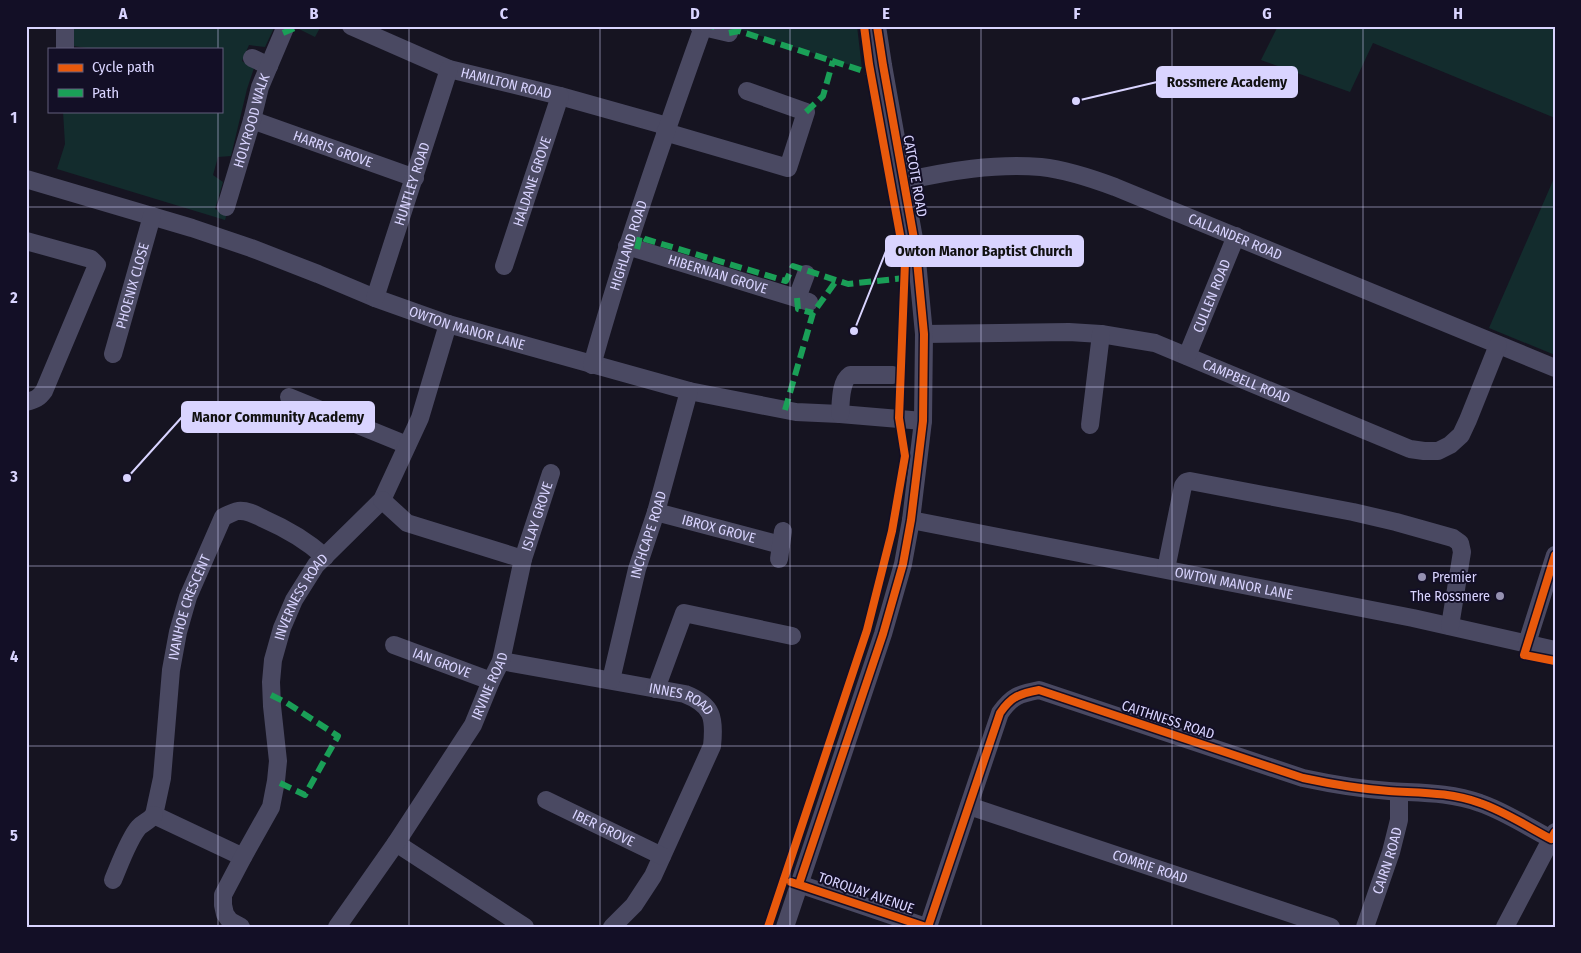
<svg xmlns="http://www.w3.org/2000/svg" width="1581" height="953" font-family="'Fira Sans Condensed',sans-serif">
<rect width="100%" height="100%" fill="#161421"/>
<!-- green -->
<path fill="#132c2d" d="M73 26H275L265 47 249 45 242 61 254 68 247 89 231 156 218 157 213 175 223 182 215 209 227 213 225 220 57 169 65 144 63 111H221V49H94L73 46Z
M293 26H321L315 37Z
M730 26H857L862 69Z
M1278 26H1555V118L1373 43 1350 92 1261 60Z
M1555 176V355L1489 328Z"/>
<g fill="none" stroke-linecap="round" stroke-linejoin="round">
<!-- minor -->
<g stroke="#4a4962" stroke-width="18">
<path d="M65 26V49"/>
<path id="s1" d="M351 26 449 69 560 96 667 126"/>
<path d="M699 26 729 33"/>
<path d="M252 58 269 66"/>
<path id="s2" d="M252 120 415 178"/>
<path d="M665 132 788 168 806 112 747 91"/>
<path id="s3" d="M26 179 192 228 251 248 318 274 375 298 448 324 689 391 796 412 840 414 923 421"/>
<path id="s4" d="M904 181C949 171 995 163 1041 167 1067 170 1091 178 1115 187L1555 368"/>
<path id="s5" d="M226 207 252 120 260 87 285 28"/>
<path d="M26 241 91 259 97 265 44 391C39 398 35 400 26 402"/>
<path id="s6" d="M627 246 809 302"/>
<path id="s7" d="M504 266 560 96"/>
<path id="s8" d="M375 298 449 69"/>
<path d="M797 298 806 274"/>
<path id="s9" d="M924 334 1069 332 1101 334 1155 343 1410 449 1424 451H1438L1450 445 1461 435 1468 420 1498 345"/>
<path id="s10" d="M113 354 152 216"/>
<path id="s11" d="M1187 356 1236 236"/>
<path id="s12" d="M592 365C624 251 663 139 703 27"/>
<path d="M289 397 407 445"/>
<path d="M840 414C841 402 840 382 850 375H893"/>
<path d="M1090 425 1101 334"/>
<path id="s13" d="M656 512 781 545"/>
<path id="s14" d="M911 520 1413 618 1555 650"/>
<path id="s15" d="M523 559 551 473"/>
<path d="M779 559 783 531"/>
<path d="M1166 569 1183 486 1186 482 1190 481 1353 512 1396 522 1453 538 1460 543 1462 552 1450 626"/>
<path d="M1527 643 1555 555"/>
<path id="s16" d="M394 645 491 681"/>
<path id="s17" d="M501 661 685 694C713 705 715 718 712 746L653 876 634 905 612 927"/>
<path id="s18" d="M611 680 637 569 656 512 689 391"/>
<path d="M656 689 684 613 792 636"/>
<path id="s19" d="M546 800 662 856"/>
<path id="s20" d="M969 806 1331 927"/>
<path d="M396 843 525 927"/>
<path id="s21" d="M243 857 154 815 162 778 171 670 178 632 188 597 223 517C228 515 233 512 238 511 248 510 256 515 264 519 287 529 306 540 325 557"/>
<path d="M113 880C119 866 129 838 139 827 143 823 149 821 154 815"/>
<path d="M799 884 926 927"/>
<path id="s22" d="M241 927 230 921 225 914 223 905V895L243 857 271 807 276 781 278 761 272 706 271 682 273 660 282 628 294 600 316 565 382 500 420 418 448 324"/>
<path id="s23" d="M337 927 396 843 473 725 491 681 501 661 523 559 407 523 382 500"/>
<path d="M785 927 883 634 903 564 911 520 923 421 924 334 916 250 883 65 877 26"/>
<path d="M928 927 1000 713C1012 696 1019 694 1039 690L1303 778C1331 784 1360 789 1389 791 1420 793 1450 792 1480 803 1504 811 1528 827 1551 839"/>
<path id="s24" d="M1365 927 1391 852 1399 820V792"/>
<path d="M1505 927 1555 832"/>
</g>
<!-- quiet -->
<path stroke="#1a9f57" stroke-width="6" stroke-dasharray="12 6" stroke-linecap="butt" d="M711 29 712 26
M283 33 299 26
M729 33 739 31 870 73
M806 112 823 96 833 61
M637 249 640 236 645 239 786 281 793 266 848 284 905 278
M797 298 798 309 813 313
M785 410 813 313 836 281
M271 695 287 703 338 736 305 795 276 781"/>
<defs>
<path id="cycleway" d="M1555 555 1524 655 1555 661
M791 882 926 927
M799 884 883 634 903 564 911 520 923 421 924 334 916 250 883 65 877 26
M768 927 867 630 892 531 905 456 899 418 905 262 869 64 864 26
M928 927 1000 713C1012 696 1019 694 1039 690L1303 778C1331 784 1360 789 1389 791 1420 793 1450 792 1480 803 1504 811 1528 827 1551 839L1555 832"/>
</defs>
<!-- cycleway casing -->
<use href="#cycleway" stroke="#130f26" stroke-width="11"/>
<!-- cycleway -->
<use href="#cycleway" stroke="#e8590c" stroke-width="8"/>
</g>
<!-- grid -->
<path fill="none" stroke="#d9d4ff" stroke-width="1" stroke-opacity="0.55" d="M218 26V49M409 26V927M600 26V927M790 26V927M981 26V927M1172 26V927M1363 26V927M218 111V927M26 207H1555M26 387H1555M26 566H1555M26 746H1555"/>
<!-- markers -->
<g fill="#9591b1" stroke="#130f26" stroke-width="2">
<circle cx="1422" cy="577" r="5"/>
<circle cx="1500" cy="596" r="5"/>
</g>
<g text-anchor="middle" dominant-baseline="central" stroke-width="4" stroke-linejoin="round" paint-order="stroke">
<!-- street labels -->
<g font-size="14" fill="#d9d4ff" stroke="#130f26">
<text stroke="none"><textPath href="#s1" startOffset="166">HAMILTON ROAD</textPath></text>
<text stroke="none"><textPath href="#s5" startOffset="90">HOLYROOD WALK</textPath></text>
<text stroke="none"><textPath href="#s2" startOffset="86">HARRIS GROVE</textPath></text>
<text transform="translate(915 176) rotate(80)">CATCOTE ROAD</text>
<text stroke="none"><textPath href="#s7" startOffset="89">HALDANE GROVE</textPath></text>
<text stroke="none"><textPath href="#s8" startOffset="120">HUNTLEY ROAD</textPath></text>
<text stroke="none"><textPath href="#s4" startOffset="345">CALLANDER ROAD</textPath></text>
<text stroke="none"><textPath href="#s12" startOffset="125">HIGHLAND ROAD</textPath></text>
<text stroke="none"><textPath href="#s6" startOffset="95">HIBERNIAN GROVE</textPath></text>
<text stroke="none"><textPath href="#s10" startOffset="71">PHOENIX CLOSE</textPath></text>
<text stroke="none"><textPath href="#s11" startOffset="65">CULLEN ROAD</textPath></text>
<text stroke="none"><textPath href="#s3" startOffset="466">OWTON MANOR LANE</textPath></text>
<text stroke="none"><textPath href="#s9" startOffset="331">CAMPBELL ROAD</textPath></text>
<text stroke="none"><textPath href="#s15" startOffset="45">ISLAY GROVE</textPath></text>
<text stroke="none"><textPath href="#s13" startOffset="65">IBROX GROVE</textPath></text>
<text stroke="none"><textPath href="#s18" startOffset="150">INCHCAPE ROAD</textPath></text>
<text stroke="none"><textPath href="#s14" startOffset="329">OWTON MANOR LANE</textPath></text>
<text stroke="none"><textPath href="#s22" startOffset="358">INVERNESS ROAD</textPath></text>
<text stroke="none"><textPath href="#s21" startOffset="310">IVANHOE CRESCENT</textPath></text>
<text stroke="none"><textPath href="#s16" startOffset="51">IAN GROVE</textPath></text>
<text stroke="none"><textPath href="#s23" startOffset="286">IRVINE ROAD</textPath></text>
<text stroke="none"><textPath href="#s17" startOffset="185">INNES ROAD</textPath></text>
<text transform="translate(1168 720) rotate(18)">CAITHNESS ROAD</text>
<text stroke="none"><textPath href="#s19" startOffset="64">IBER GROVE</textPath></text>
<text stroke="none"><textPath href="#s24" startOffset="70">CAIRN ROAD</textPath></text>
<text stroke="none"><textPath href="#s20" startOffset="191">COMRIE ROAD</textPath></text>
<text transform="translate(866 893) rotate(19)">TORQUAY AVENUE</text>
</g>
<!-- poi labels -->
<g font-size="14" fill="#d9d4ff" stroke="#130f26" text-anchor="start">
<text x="1432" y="577">Premier</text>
<text x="1490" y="596" text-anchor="end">The Rossmere</text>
</g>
</g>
<!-- callouts -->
<path fill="none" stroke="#d9d4ff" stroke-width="2" d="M1076 101L1157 82M854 331L886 251M127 478L182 417"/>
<g fill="#d9d4ff" stroke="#130f26" stroke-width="2">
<circle cx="1076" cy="101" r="5"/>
<circle cx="854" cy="331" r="5"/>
<circle cx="127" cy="478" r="5"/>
</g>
<g fill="#d9d4ff" stroke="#d9d4ff" stroke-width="2">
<rect x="1157" y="67" width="140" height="30" rx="5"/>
<rect x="886" y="236" width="197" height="30" rx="5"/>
<rect x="182" y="402" width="192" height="30" rx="5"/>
</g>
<g font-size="15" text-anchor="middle" font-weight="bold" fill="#111">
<text x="1227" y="87">Rossmere Academy</text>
<text x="984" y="256">Owton Manor Baptist Church</text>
<text x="278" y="422">Manor Community Academy</text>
</g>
<!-- border -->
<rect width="1581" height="953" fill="none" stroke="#130f26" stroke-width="55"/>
<!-- legend -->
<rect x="48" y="48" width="175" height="65" fill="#130f26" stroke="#625e7d"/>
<rect x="58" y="64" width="25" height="8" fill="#e8590c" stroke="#625e7d"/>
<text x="92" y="72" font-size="15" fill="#d9d4ff">Cycle path</text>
<rect x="58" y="89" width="25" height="8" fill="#1a9f57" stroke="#625e7d"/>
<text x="92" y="98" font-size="15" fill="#d9d4ff">Path</text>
<rect x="28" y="28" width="1526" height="898" fill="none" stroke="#d9d4ff" stroke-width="2"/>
<g font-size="16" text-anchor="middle" font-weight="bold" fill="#d9d4ff">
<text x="123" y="19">A</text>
<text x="314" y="19">B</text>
<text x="504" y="19">C</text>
<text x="695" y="19">D</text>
<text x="886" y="19">E</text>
<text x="1077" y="19">F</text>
<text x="1267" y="19">G</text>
<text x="1458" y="19">H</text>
<text x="14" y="123">1</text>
<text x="14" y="303">2</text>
<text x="14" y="482">3</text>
<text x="14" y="662">4</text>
<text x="14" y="841">5</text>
</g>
</svg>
